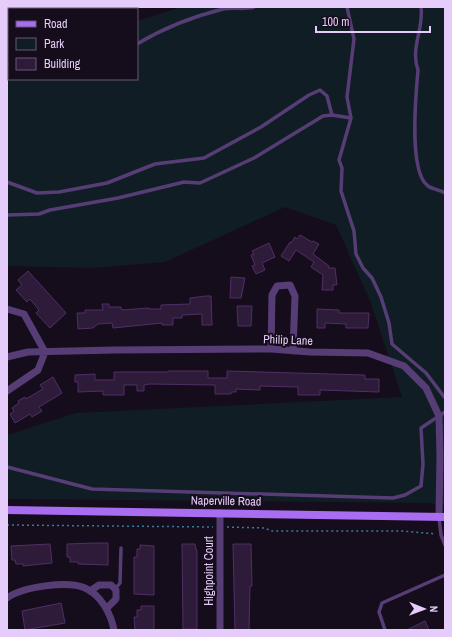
<svg xmlns="http://www.w3.org/2000/svg" width="452" height="637" font-family="'Archivo Narrow',sans-serif">
<rect width="100%" height="100%" fill="#150d1b"/>
<!-- green -->
<path fill="#111d24" d="M182 7H445V505L428 503 7 499V435L76 413 402 397 371 303 336 225 285 207 165 262 92 268 7 266V41L9 42V79H137V21Z"/>
<!-- building -->
<path fill="#2e1b3a" stroke="#502f64" d="M300 235 312 242 313 241 319 244 313 254 329 266 328 268H335L337 285H333V290H322L323 275 311 267 314 262 296 250 289 261 281 256 290 242 291 243 295 237 297 239Z
M269 243 275 257 262 263 265 270 256 274 252 266 255 265 251 255 254 254 252 251Z
M28 271 66 313 50 328 36 313 39 310 30 299 27 302 16 290 22 285 18 280Z
M231 277 245 278 241 298H230Z
M206 296H211L212 325H202V314L182 315V318H173V325H162V323L113 328 112 323 98 324 93 328 78 329 77 313H85V310H103L102 304H109V307H121L122 310 149 308V309H161V305L190 304V298Z
M237 306H252L251 326H238Z
M317 309 339 310V313H369L368 328H346V324L325 323V328H317Z
M168 371H208V378H227V371L365 375V379H379V392L320 390V395H298V387L260 386V390L236 389V392H231V394H215V385L150 384 144 385V391H137V385H124V395H103V391L78 392V382H75V375L95 374V380H114V372H168Z
M53 377 62 393 39 407 42 411 32 417 30 414 15 423 10 414 14 411 12 408 19 403 18 401 25 397 26 399 43 389 40 385Z
M94 543H108V565L78 564V562H70V557H67V544Z
M50 544 52 563 23 566V564H16L15 560H12L11 546Z
M182 544H195L196 550H197V629H183Z
M233 544H251L252 586H250L249 630H235Z
M140 545 154 546V595L134 594V557H137V549H140Z
M61 603 65 623 25 630 22 611Z
M141 606H154V630H135L134 617H137V610H141Z
M425 621 429 630H407Z"/>
<g fill="none" stroke-linecap="round" stroke-linejoin="round">
<!-- path -->
<path stroke="#387ba2" stroke-width="1.5" stroke-dasharray="2 3" stroke-linecap="butt" d="M7 525 213 527
M227 527 265 528 271 531H402L436 534"/>
<!-- lane -->
<path stroke="#573d75" stroke-width="3.5" d="M421 7C424 29 410 48 418 70 416 93 408 172 428 186 432 189 440 190 445 193
M137 44C162 29 195 16 223 9 233 7 244 10 254 7
M7 60H9
M351 118 339 160 342 168 341 191 354 231 356 254 363 268 372 278 381 297 389 323 392 344 426 373 445 398
M7 182 37 193 59 192 107 183 155 164 204 158 261 127 309 95 320 90 327 96 332 115
M7 215 39 214 50 210 118 198 184 182 200 183 254 158 323 116 332 115 351 118 347 97 354 39 347 7
M7 467 92 489 393 498 405 495 421 486 423 464 421 428 445 412
M439 517 441 535 445 545
M115 589 120 583 121 548
M385 630 379 612 382 603 445 575"/>
<!-- street -->
<path stroke="#573d75" stroke-width="7" d="M7 309 24 314 45 352 38 370 7 391
M271 349 272 295 277 286 290 285 295 296 293 351
M7 357 28 352 114 350 271 349 310 352 368 353 404 366 426 388 439 416 440 456 439 516
M90 591 99 585H111L116 590V599L107 608
M7 598C22 587 68 580 85 588 101 595 111 614 114 630
M220 630V513"/>
<!-- secondary -->
<path stroke="#a86df0" stroke-width="8" d="M7 510 445 517"/>
</g>
<g text-anchor="middle" dominant-baseline="central" stroke-width="4" stroke-linejoin="round" paint-order="stroke">
<!-- street labels -->
<g font-size="12" fill="#e5ccfa" stroke="#150d1b">
<text transform="translate(288 340) rotate(2)">Philip Lane</text>
<text transform="translate(226 501) rotate(1)">Naperville Road</text>
<text transform="translate(209 571) rotate(-90)">Highpoint Court</text>
</g>
</g>
<!-- border -->
<rect width="452" height="637" fill="none" stroke="#e5ccfa" stroke-width="16"/>
<!-- legend -->
<rect x="8" y="8" width="130" height="72" fill="#150d1b" stroke="#685974"/>
<rect x="16" y="21" width="20" height="6" fill="#a86df0" stroke="#685974"/>
<text x="44" y="28" font-size="12" fill="#e5ccfa">Road</text>
<rect x="16" y="38" width="20" height="12" fill="#111d24" stroke="#685974"/>
<text x="44" y="48" font-size="12" fill="#e5ccfa">Park</text>
<rect x="16" y="58" width="20" height="12" fill="#2e1b3a" stroke="#685974"/>
<text x="44" y="68" font-size="12" fill="#e5ccfa">Building</text>
<!-- north arrow -->
<g transform="translate(424 609) rotate(91)" stroke="#150d1b" stroke-width="3" paint-order="stroke">
<path d="M0-3L7 15L0 10L-7 15Z" fill="#e5ccfa"/>
<text y="-6" font-size="11" font-weight="bold" text-anchor="middle" fill="#e5ccfa">N</text>
</g>
<!-- scale -->
<path d="M316 26v6h114v-6" fill="none" stroke="#e5ccfa" stroke-width="2"/>
<text x="322" y="26" font-size="12" fill="#e5ccfa" stroke="#150d1b" stroke-width="3" paint-order="stroke">100 m</text>
</svg>
